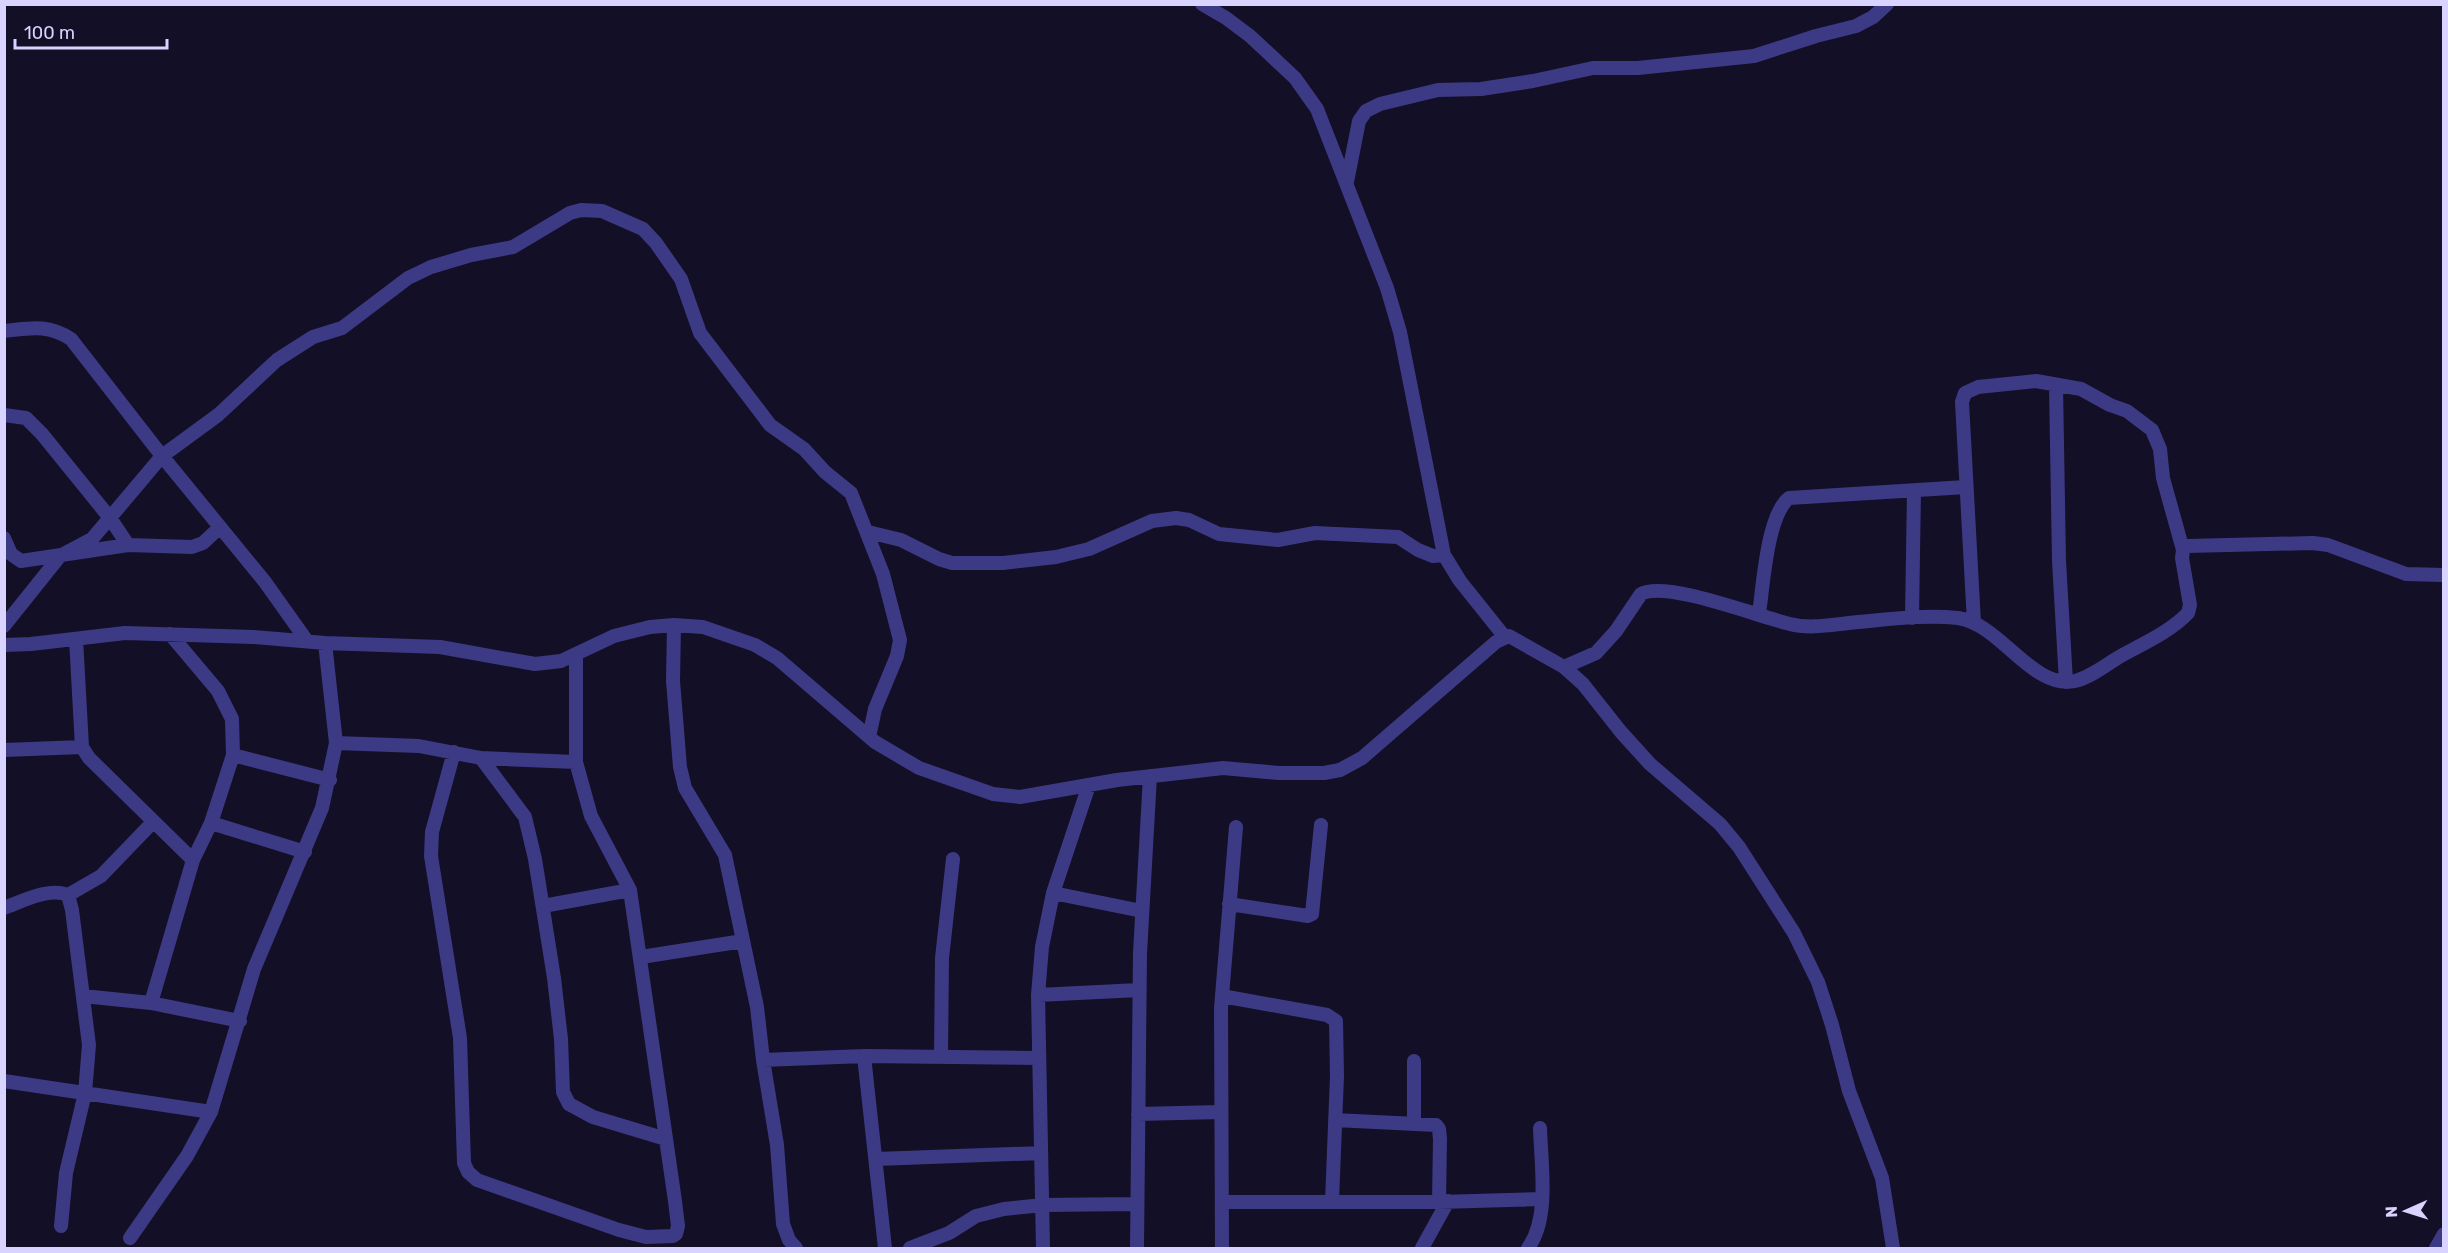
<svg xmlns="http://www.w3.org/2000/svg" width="2448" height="1253" font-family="Rubik,sans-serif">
<rect width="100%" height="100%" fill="#130f26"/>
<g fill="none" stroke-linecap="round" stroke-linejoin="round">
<!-- minor -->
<path stroke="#3d3a85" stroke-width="14" d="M1202 4 1226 18 1250 36 1295 78 1317 109 1387 288 1400 332 1444 555 1460 581 1504 636
M1347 182 1359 121 1366 111 1380 104 1438 90 1481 89 1533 81 1593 68H1638L1754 56 1816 36 1856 26 1873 17 1887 4
M4 331C31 328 48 324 71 339L162 456 265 582 307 641
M2056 385 2059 561 2066 682
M4 415 26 418 42 434 110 518 128 545
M868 532 901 540 939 559 952 563H1003L1056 557 1089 549 1152 521 1176 518 1189 520 1219 534 1278 540 1315 533 1398 537 1418 550 1433 556 1444 555
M4 538 11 554 21 561 128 545 192 547 203 543 219 528
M1759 614C1763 587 1767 515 1789 498L1966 487
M1912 618 1914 491
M1974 623 1962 402 1965 393 1978 387 2036 381 2081 389 2110 405 2127 411 2152 430 2160 449 2163 478 2183 550
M674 625 673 681 680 767 685 788 725 855 757 1007 763 1060 777 1145 783 1224 789 1240 796 1248
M4 626 60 556 92 539 162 456 218 415 277 360 313 337 342 328 408 278 431 267 471 255 513 247 570 213 581 210 602 211 643 229 656 243 681 279 700 333 761 413 770 425 804 449 825 472 851 493 883 574 900 640 897 656 875 709 869 737
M76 639 82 747 89 758 193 860
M4 645 31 644 125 633 253 637 325 643 440 647 535 664 561 661 614 636 650 627 674 625 703 627 755 645 777 658 875 742 919 768 993 794 1020 797 1117 780 1223 768 1279 773H1324L1340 770 1362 758 1496 642 1509 636 1564 667 1583 684 1621 732 1650 764 1720 824 1739 847 1794 933 1818 982 1832 1025 1849 1091 1882 1178 1893 1248
M1564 667 1596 653 1616 631 1641 594C1666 580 1759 617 1790 624 1809 629 1830 625 1849 623 1884 620 1923 614 1958 618 2001 624 2032 690 2075 681 2091 677 2106 665 2119 657 2142 644 2170 632 2188 613L2190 605 2182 558 2183 550 2187 546 2313 543 2328 545 2406 574 2444 575
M336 743 419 746 481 758 576 762
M4 750 82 747
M454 752 432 832 431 856 460 1038 464 1163 468 1172 477 1180 619 1230 646 1237 673 1236 676 1234 678 1226 675 1201 630 890 591 816 576 762V654
M233 755 330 780
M481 758 525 817 535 859 554 978 561 1039 563 1092 569 1104 593 1117 666 1139
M211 823 305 852
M1053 893 1142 911
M68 895 101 876 153 822
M1229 904 1308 916 1312 914 1321 825
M543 906 630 890
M4 908C23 901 49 887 68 895L72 910 89 1045 85 1093 66 1173 61 1226
M641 957 743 941
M1038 995 1139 990
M83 996 151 1003 240 1021
M1222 996 1327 1015 1336 1021 1337 1076 1332 1201
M151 1003 193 860 211 823 233 755 232 719 218 691 170 634
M864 1056 885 1248
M941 1056 942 958 953 859
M763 1060 864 1056 1039 1058
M1414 1061V1123
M4 1081 211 1112
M1138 1114 1220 1112
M1335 1120 1436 1125 1439 1129 1440 1139 1439 1202
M876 1159 1041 1153
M1222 1202H1439L1542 1199
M130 1238 187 1156 211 1112 254 969 322 808 336 743 325 643
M910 1248 949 1233 976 1216 1004 1209 1043 1205 1136 1204
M1043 1248 1038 995 1042 947 1053 893 1089 785
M1137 1248 1140 953 1150 776
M1222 1248 1221 1008 1236 827
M1422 1248 1448 1201
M1528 1248C1550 1219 1541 1164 1540 1128
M2436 1248 2444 1234"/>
</g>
<!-- border -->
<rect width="2448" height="1253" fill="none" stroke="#d9d4ff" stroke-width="12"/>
<!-- north arrow -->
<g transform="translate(2406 1211) rotate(267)" stroke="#130f26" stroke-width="4.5" paint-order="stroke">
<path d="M0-4.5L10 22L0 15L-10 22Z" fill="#d9d4ff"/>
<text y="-9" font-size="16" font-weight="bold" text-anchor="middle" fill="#d9d4ff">N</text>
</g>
<!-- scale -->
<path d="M15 39v9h152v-9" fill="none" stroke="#d9d4ff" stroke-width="3"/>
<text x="24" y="39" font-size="18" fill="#d9d4ff" stroke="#130f26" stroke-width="4.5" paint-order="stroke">100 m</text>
</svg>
